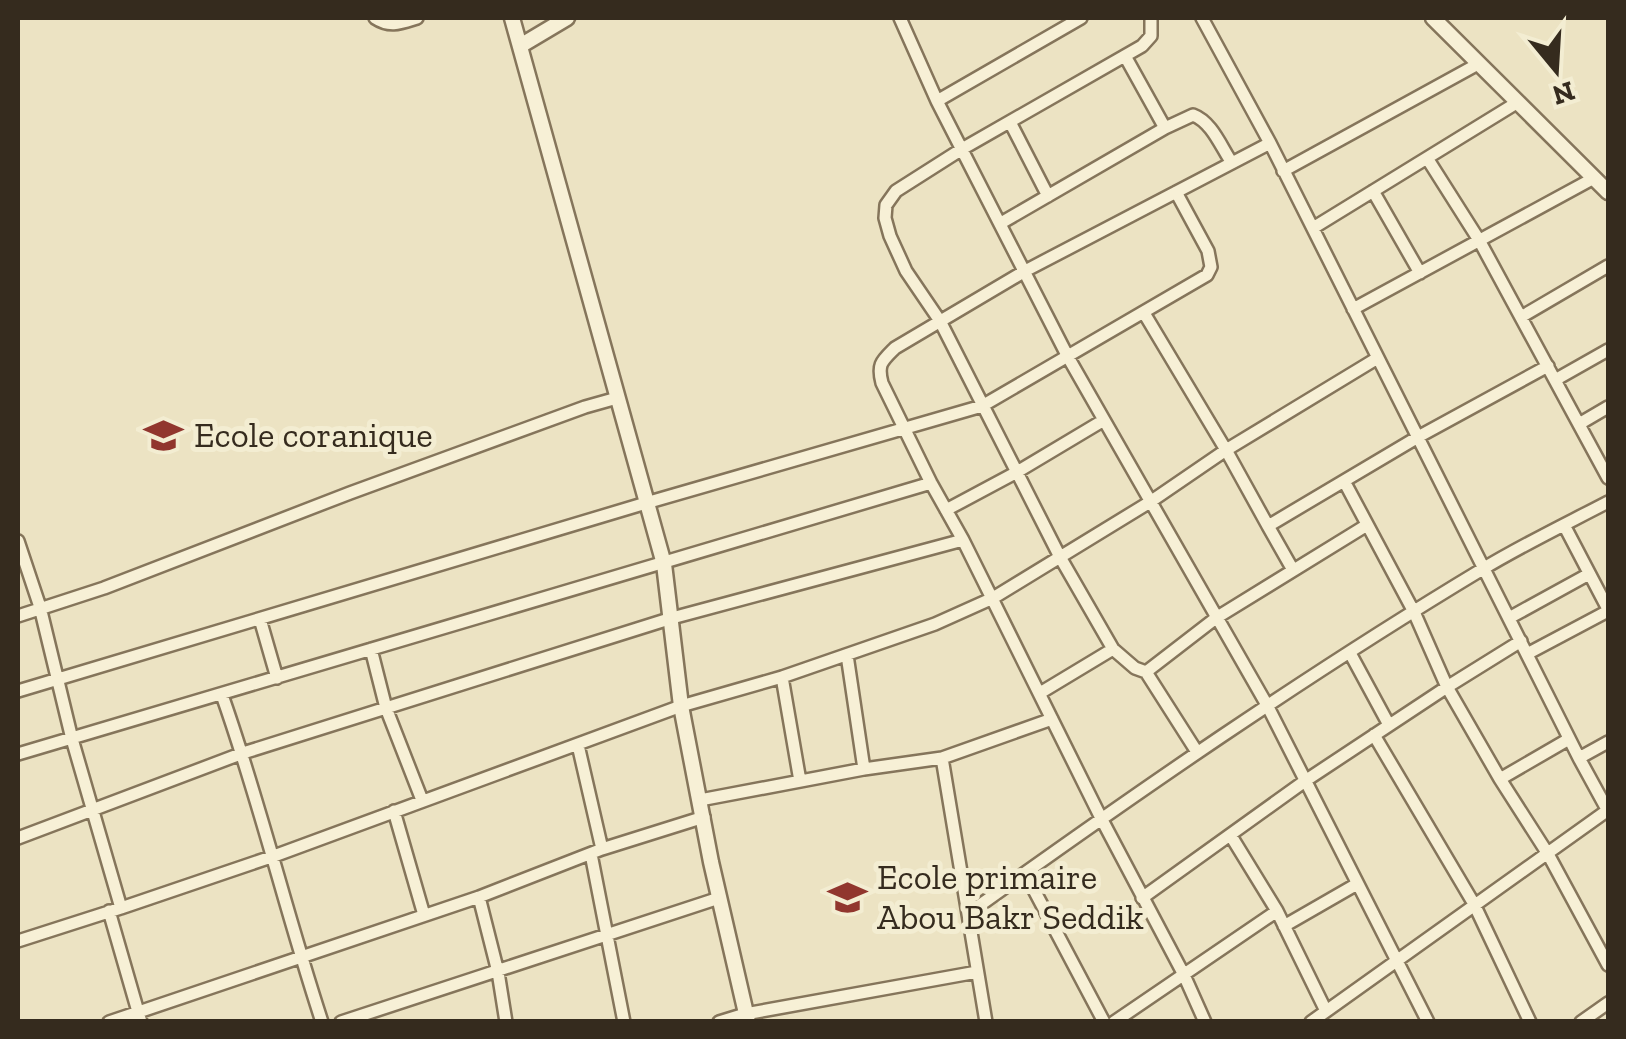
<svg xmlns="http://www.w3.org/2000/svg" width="1626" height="1039" font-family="'Zilla Slab',serif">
<rect width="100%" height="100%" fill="#ece3c3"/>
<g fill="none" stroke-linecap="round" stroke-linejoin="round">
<defs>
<path id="minor" d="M375 18C390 28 401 23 417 18
M900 18 937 101 1068 357 1267 705 1428 1022
M1151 18V36L1142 46 962 149 896 191 886 205 885 218 890 236 906 271 940 321 1060 557 1113 649 1135 668 1146 672 1216 618 1367 525
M1202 18 1270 143 1579 758
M1125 56 1165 128
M937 101 1081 18
M1010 122 1048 196
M1427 158 1479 240 1608 478
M1283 171 1478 64
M1373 191 1420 273
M1001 223 1165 128 1193 115C1212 122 1221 147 1232 163
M1313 228 1518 102
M1353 309 1594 178
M1144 313 1226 450 1268 526 1418 437 1548 366
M1521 317 1608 266
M1555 380 1608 350
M1579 424 1608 407
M1344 481 1414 612 1447 687 1500 779 1548 854 1608 965
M946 510 1017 472 1104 420
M1564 525 1608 609
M1268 526 1293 570
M18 541 40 607 72 739 121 908 18 941
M18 616 104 588 350 493 585 407 617 398
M1509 618 1589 574
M260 619 277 678
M371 649 386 708 422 800
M1350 653 1389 725
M1527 654 1608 611
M847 655 864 769
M1146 672 1197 752
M782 677 800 781
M18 691 646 503 982 406 1207 275 1211 267 1208 251 1176 192
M1040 693 1113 649
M222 695C260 802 286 913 322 1022
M1374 735 1474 904 1530 1022
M1608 742 1579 758 1608 811
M578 745 602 849
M18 754 931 483
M942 758 1052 719
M1500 779 1569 739
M700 800 864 769 942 758 986 1022
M394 811 424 915
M1231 836 1277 911 1326 1011
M18 838 243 753 672 618 963 540
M591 854 624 1022
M1025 873 1104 1022
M479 897 498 972 506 1022
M1142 898 1305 781 1447 687 1521 641
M121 908 274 856 681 706 782 677 935 624 993 598 1150 502 1226 450 1376 359
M109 911 141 1022
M969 913C1136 793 1305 676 1481 570 1522 545 1566 524 1608 502
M1284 926 1357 884
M109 1022 479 897 602 849 704 817
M341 1022 719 898
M719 1022 745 1014 977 972
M1114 1022 1277 911
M1205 1022 1184 975 1101 818 963 540 931 483 882 383C877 364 882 361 895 348L1025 271 1270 143
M1311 1022 1608 810
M1581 1022 1608 1003"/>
<path id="tertiary" d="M512 18 664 564 681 706 711 862 748 1022
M1433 18 1608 192
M520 46 567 18"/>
</defs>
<!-- minor casing -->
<use href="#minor" stroke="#85755b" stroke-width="16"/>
<!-- tertiary casing -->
<use href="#tertiary" stroke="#85755b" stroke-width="19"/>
<!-- minor -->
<use href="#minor" stroke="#f7f0d6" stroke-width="11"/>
<!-- tertiary -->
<use href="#tertiary" stroke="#f7f0d6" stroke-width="14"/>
</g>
<!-- icons -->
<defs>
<symbol id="school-bare" viewBox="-9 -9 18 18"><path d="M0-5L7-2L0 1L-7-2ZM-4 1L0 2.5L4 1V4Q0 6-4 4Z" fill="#91362e" stroke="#f3edd2" stroke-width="2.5" paint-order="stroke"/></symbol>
</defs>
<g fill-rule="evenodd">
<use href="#school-bare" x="136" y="408" width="55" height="55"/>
<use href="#school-bare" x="820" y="870" width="55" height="55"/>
</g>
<g text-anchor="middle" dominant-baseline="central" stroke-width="10" stroke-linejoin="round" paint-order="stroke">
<!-- poi labels -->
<g font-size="35" fill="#352b1e" stroke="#f3edd2" text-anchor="start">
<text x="194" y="435">Ecole coranique</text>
<text x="877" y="877">Ecole primaire<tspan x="877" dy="40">Abou Bakr Seddik</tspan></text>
</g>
</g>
<!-- border -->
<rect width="1626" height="1039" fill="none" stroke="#352b1e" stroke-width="40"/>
<!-- north arrow -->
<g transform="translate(1556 70) rotate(162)" stroke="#f3edd2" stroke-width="8" paint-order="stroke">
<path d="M0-8L18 38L0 25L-18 38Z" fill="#352b1e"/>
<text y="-15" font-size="28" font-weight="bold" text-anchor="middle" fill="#352b1e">N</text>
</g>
</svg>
